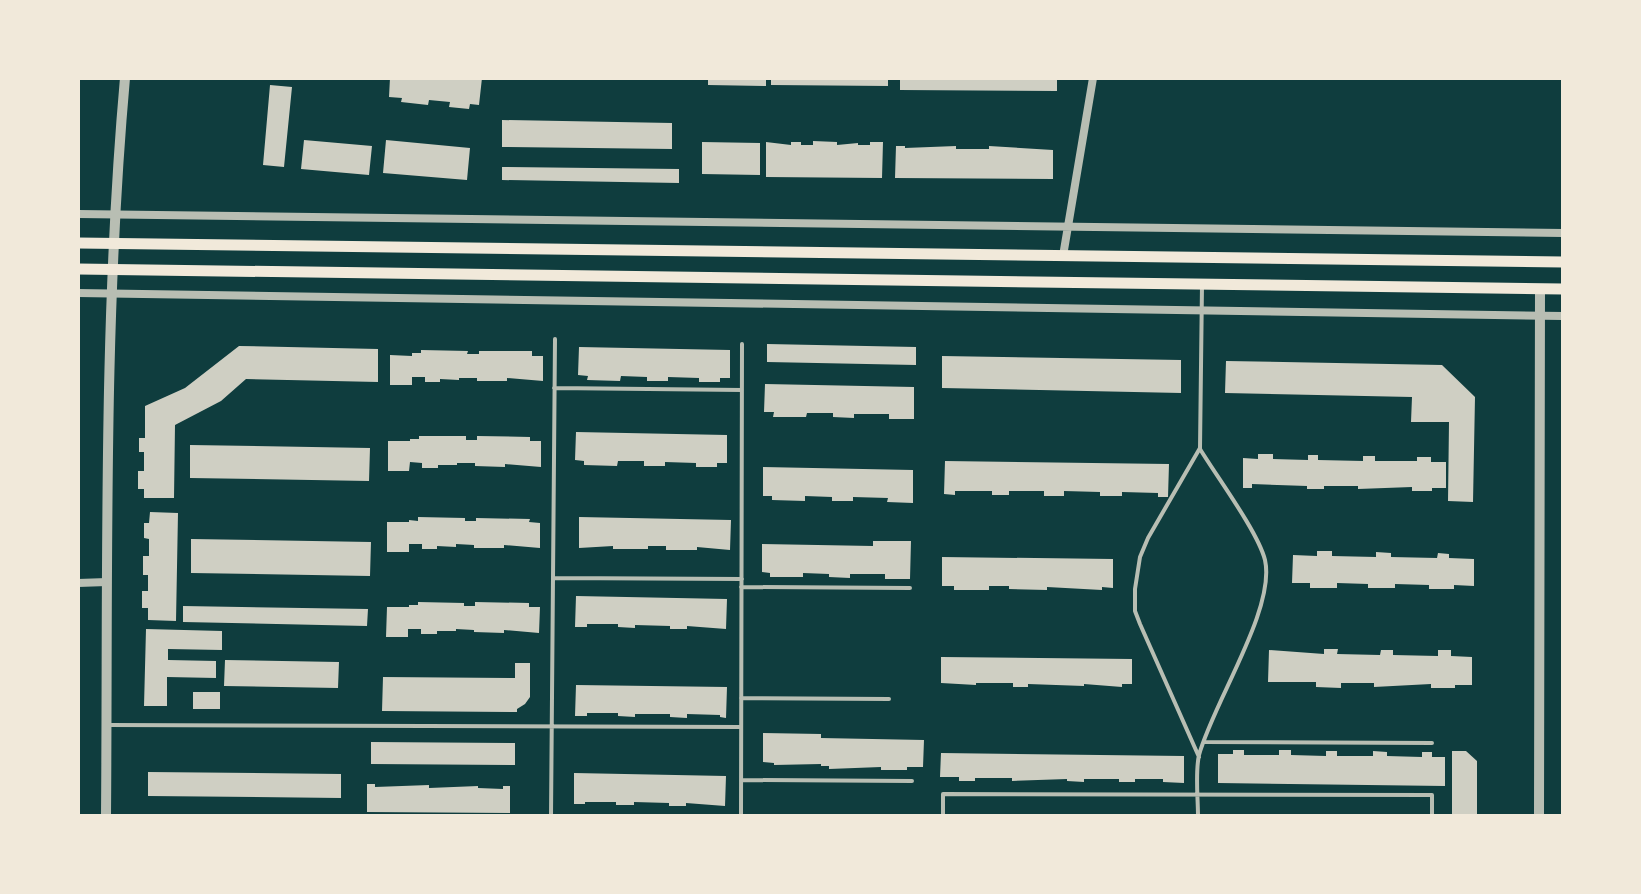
<svg xmlns="http://www.w3.org/2000/svg" width="1641" height="894" font-family="Poppins,sans-serif">
<rect width="100%" height="100%" fill="#0f3d3e"/>
<!-- building -->
<path fill="#cfcfc3" d="M390 78H482L479 105 470 104 469 109 449 107 450 102 429 100 428 105 401 102 402 98 389 97Z
M708 78H766V86L708 85Z
M771 78H888V86L771 85Z
M900 78H1057V91L900 90Z
M270 85 292 87 284 167 263 165Z
M502 120 672 123V149L502 147Z
M304 140 372 146 369 175 301 169Z
M386 140 470 148 467 180 383 173Z
M813 141 837 142V145L858 143V145H870V142H883L882 178 766 177V142L791 145V142H801V145H813Z
M702 142 760 143V175L702 174Z
M896 146H905V148L956 146V149H989V146L1053 150V179L895 178Z
M502 167 679 169V183L502 180Z
M767 344 916 347V365L767 362Z
M239 346 378 349V382L246 379 221 401 175 425 174 498H144V489H138V471H144V452H139V438H145V406L185 388Z
M579 347 730 350V378H720V382H699V378L668 377V381H647V377L621 376 620 381 587 380 588 376 578 375Z
M421 350 468 351 467 354H479V351H532V356H543V381L507 378V381H477V378H459V380L440 379V382H425V377H412V385H390V355L412 356V353H421Z
M942 356 1181 360V393L942 388Z
M1226 361 1442 365 1475 397 1473 502 1448 501 1449 422H1411L1412 397 1225 393Z
M765 384 914 387V419H889V414H854V418L833 417V413H807L806 417H773L774 412H764Z
M576 432 727 435V463H717V467H696V463L665 462V466H644V461H618L617 466 584 465V461L575 460Z
M419 436H466V440H477V436L530 437V441H541V467L505 464V467L475 466V463H457V465H438V468H422V463L410 462 409 471H388V441H410V439H419Z
M190 445 370 448 369 481 190 478Z
M1258 454H1273V459L1308 460V455H1318V460L1363 461V456H1375V461H1417V457H1431V462H1446V488H1432V491H1412V487L1358 489V486H1324V489H1307V486L1252 484V488H1243V458L1258 459Z
M945 461 1169 464 1168 497H1158V493L1122 492V496H1100V492L1064 491V496H1044V491H1009V495H992V491H955V495L944 494Z
M763 467 913 470V503L887 502 888 498 853 497V501H832V497L805 496V501L772 500V496H763Z
M150 512 178 513 176 621 148 620V608H142V591H148V575H143V556H149V539L144 538V523H149Z
M418 517 465 518V521H476V518L530 519 529 522 540 523V548L504 545V548H474V545L456 544V547L437 546V549H422V544H409V552H387V522H409V520L418 521Z
M579 517 731 520 730 550 697 547V550H666V546H648V549H613V546L579 548Z
M191 539 371 542 370 576 191 573Z
M873 541H911L910 579H885V574H850V578L829 577V574L803 573V577H770V573L762 572V544L873 546Z
M1317 551H1332V556L1376 557V552L1391 553V557L1437 558 1438 553 1449 554V558L1474 559V586L1454 585V589H1429V585L1395 584V588H1368V584L1337 583V588H1310V583H1292L1293 555 1317 556Z
M942 557 1113 559V588L1102 587V590L1047 587V590L1009 589V586H989V590H954V586H942Z
M576 596 727 599 726 629 687 626V629H670V626L635 625V628L618 627V624H587V627H575Z
M418 602 464 603V606H475V602L529 603V607H540L539 633 504 630V633L474 632V630L456 629V631H437V634H421V629H408V637H386L387 607H409V605H418Z
M183 606 368 609 367 626 183 622Z
M146 629 222 631V650L168 649V660L216 661V678L167 677V706H144Z
M1324 649H1338L1337 654 1380 655 1381 650H1393V655L1438 656V650H1451V656L1472 657V685H1455V688H1431V684L1374 687V683H1341V688L1316 687V682H1268L1269 650 1324 654Z
M941 657 1132 659V684H1122V687L1084 684V686L1028 684V687H1013V683H976V685L941 683Z
M225 660 339 662 338 688 224 686Z
M515 663H530V697L525 704 517 709V712L382 711 383 677 515 678Z
M576 685 727 687 726 718 720 717V715L687 714V718L670 717V714H635V717L618 716V713H587V716H575Z
M193 692H220V709H193Z
M763 733 821 734V738L924 740 923 767H907V770H881V767L829 769V766H821V764L774 765V763L763 762Z
M371 742 515 743V765L371 764Z
M1233 750H1244V755H1279V750H1291V755L1326 756V751H1337V756H1373V751L1387 752V756L1422 757V752H1432V757H1445V786L1218 783V754H1233Z
M1452 751H1466L1477 761V816H1452Z
M941 753 1184 756V783L1163 782V779H1135V782H1119V779H1084V782L1067 781V779L1012 781V778H975V781H959V777H940Z
M148 772 341 774V798L148 796Z
M574 773 726 776 725 806 686 803V806H669V803L634 802V805H616V802H585V804H574Z
M367 784H375V787L429 785V788L478 786V788L503 789V786H510V813L367 812Z"/>
<g fill="none" stroke-linecap="round" stroke-linejoin="round">
<!-- service -->
<path stroke="#b8beb3" stroke-width="4" d="M554 388 742 390
M553 578 742 579
M741 587 910 588
M741 698 889 699
M109 725 741 727
M1205 742 1432 743
M1199 757 1140 624 1135 611V589L1140 557 1148 538 1200 448 1202 285
M741 780 912 781
M551 816 555 339
M741 816 742 344
M943 816V794L1432 795V816
M1198 816C1198 797 1195 773 1199 755 1213 703 1276 609 1265 560 1258 532 1217 477 1200 449"/>
<!-- minor -->
<path stroke="#b8beb3" stroke-width="8" d="M78 214 1563 233
M1063 256 1093 78
M78 293 1563 316
M78 583 107 582"/>
<!-- tertiary -->
<path stroke="#b8beb3" stroke-width="10" d="M106 816C108 570 103 323 125 78
M1539 816 1540 289"/>
<!-- secondary -->
<path stroke="#f1e9da" stroke-width="11" d="M78 243 1563 262
M78 269 1563 289"/>
</g>
<!-- border -->
<rect width="1641" height="894" fill="none" stroke="#f1e9da" stroke-width="160"/>
</svg>
